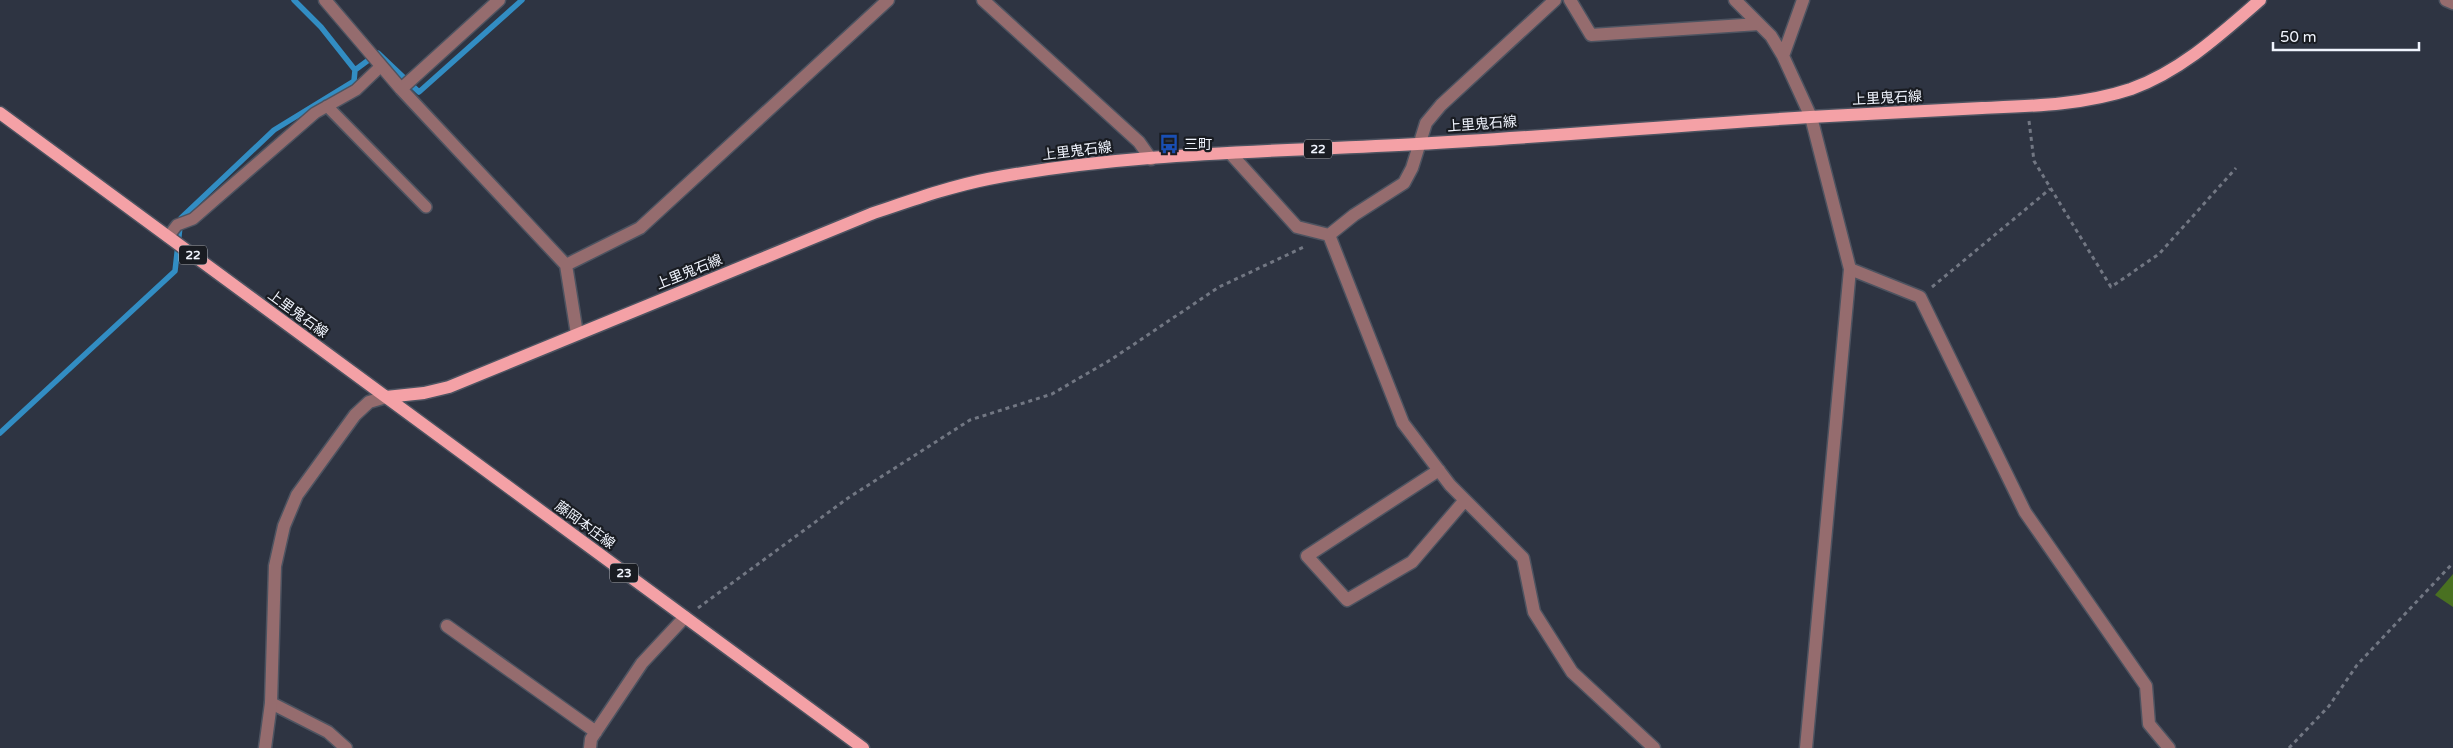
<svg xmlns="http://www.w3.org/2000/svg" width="2453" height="748" font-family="'Varela Round','Noto Sans JP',sans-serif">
<rect width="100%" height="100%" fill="#2e3442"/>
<!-- forest -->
<path fill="#497021" d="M2453 574V607L2435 595Z"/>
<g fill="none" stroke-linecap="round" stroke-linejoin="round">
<!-- stream -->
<path stroke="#328dc3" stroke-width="5.5" d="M294 0 321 27 355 70
M0 433 175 271 181 218 274 130 354 81 355 70 378 53 419 92 522 0"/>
<defs>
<path id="service" d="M327 106 426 207
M168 237 177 225 193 219 315 113 356 90 381 66"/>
<path id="minor" d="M325 0 401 89 566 265
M983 0 1139 142 1151 159
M1570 0 1591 35 1759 24
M1735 0 1771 36 1783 56 1811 117 1850 269 1806 748
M2446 0 2453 3
M1783 56 1803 0
M401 89 499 0
M1230 153 1297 227 1329 235 1403 423 1450 485 1523 558 1534 612 1572 672 1654 748
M1329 235 1354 215 1404 183 1412 168 1426 123 1441 105 1555 0
M1850 269 1920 297 2025 512 2146 686 2149 724 2169 748
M577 334 566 265 640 228 888 0
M1439 470 1307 556 1347 600 1412 562 1465 500
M447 626 596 732
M271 703 328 732 346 748
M590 748 591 739 642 663 685 617"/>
<path id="tertiary" d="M265 748 271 703 275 566 284 526 297 495 355 415 369 402 386 397"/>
<path id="primary" d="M0 113 863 748
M386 397 424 393 449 387 871 214C910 201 948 187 988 179 1129 152 1274 152 1417 144 1548 137 1679 125 1810 117 1867 114 1925 111 1982 108 2032 106 2083 105 2131 89 2181 71 2221 34 2260 0"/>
</defs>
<!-- service casing -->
<use href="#service" stroke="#4d5360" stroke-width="14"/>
<!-- minor casing -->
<use href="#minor" stroke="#4d5360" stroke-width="15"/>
<!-- tertiary casing -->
<use href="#tertiary" stroke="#4d5360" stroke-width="15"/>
<!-- primary casing -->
<use href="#primary" stroke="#4d5360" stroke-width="15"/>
<!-- path -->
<path stroke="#727783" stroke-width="3" stroke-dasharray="4 4" stroke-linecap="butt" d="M2029 121 2034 161 2111 287 2159 254 2236 168
M1932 287 2050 189
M698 608 848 498 970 420 1052 394 1112 359 1219 287 1306 246
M2289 748 2329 706 2357 665 2453 563"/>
<!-- service -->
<use href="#service" stroke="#956c6e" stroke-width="11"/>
<!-- minor -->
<use href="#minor" stroke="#956c6e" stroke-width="12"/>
<!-- tertiary -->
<use href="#tertiary" stroke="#956c6e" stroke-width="12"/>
<!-- primary -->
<use href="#primary" stroke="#f4a1a6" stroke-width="12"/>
</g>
<!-- icons -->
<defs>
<symbol id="bus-bare" viewBox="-9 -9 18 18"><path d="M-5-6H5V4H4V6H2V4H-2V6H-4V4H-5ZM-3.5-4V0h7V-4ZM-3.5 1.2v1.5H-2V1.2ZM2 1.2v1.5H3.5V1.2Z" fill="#1a4fb4" stroke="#191c22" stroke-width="2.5" paint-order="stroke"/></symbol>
</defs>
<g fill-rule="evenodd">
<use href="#bus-bare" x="1155" y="130" width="28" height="28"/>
</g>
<g text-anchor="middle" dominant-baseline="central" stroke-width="4.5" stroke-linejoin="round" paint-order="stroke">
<!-- shield labels -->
<g fill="#191c22" stroke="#b0b3bb" stroke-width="1">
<rect x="1304" y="139.5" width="28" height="19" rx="4"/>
<rect x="179" y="245.5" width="28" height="19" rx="4"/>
<rect x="610" y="563.5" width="28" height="19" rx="4"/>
</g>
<g font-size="12" font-weight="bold" fill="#f0f4fd">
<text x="1318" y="149">22</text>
<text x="193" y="255">22</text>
<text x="624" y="573">23</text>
</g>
<!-- street labels -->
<g font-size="14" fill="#f0f4fd" stroke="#191c22">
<text transform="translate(1887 98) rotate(-3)">上里鬼石線</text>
<text transform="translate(1482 124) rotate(-4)">上里鬼石線</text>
<text transform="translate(1077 151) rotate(-7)">上里鬼石線</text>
<text transform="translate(689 272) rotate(-22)">上里鬼石線</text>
<text transform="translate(298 314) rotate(36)">上里鬼石線</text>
<text transform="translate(585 525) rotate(36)">藤岡本庄線</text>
</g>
<!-- poi labels -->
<g font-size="14" fill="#f0f4fd" stroke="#191c22" text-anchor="start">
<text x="1184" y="144">三町</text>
</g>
</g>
<!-- scale -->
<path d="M2273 42v8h146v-8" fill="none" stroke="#f0f4fd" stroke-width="2.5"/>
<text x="2280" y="42" font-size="15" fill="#f0f4fd" stroke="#191c22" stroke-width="4" paint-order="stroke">50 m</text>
</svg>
